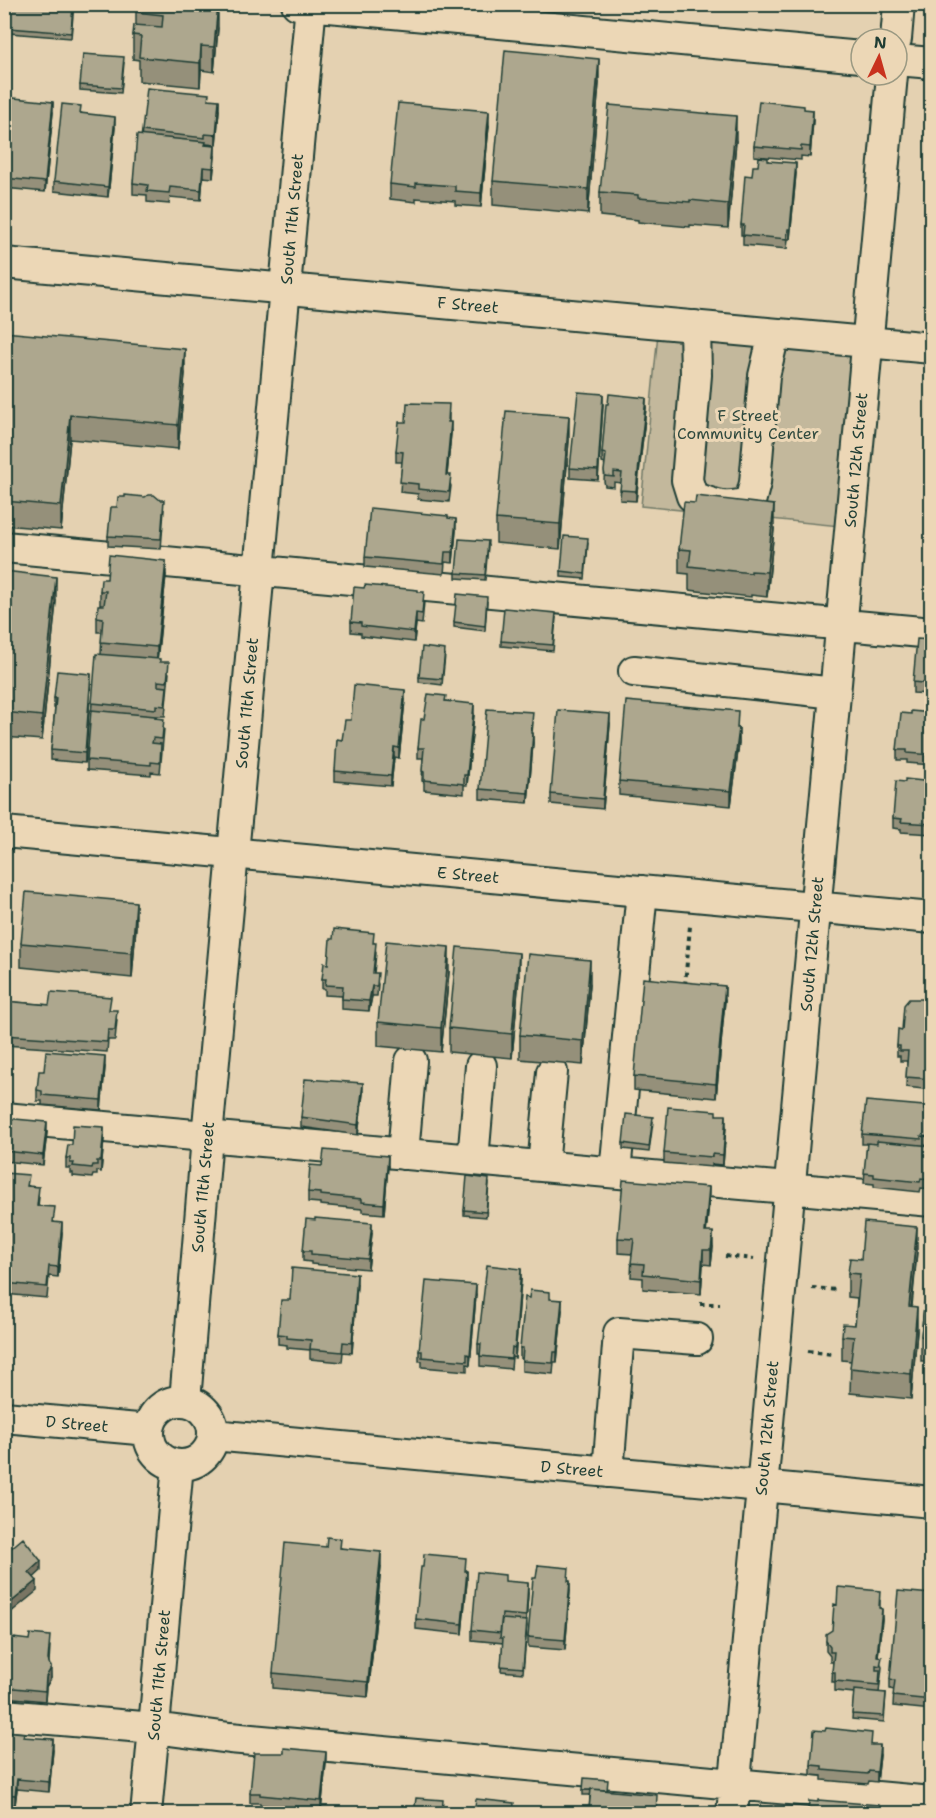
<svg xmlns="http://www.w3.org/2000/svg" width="936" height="1818" font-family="'Shantell Sans',sans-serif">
<rect width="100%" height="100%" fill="#e4d1b1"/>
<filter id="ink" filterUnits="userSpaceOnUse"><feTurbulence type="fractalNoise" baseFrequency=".0167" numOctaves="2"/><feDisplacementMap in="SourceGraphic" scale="12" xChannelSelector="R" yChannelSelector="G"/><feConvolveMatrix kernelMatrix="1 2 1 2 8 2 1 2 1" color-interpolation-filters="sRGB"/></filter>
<g filter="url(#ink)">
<!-- park -->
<path fill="#c3b89c" stroke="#717a68" stroke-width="1.5" d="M659 323 867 342 850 527 641 506Z"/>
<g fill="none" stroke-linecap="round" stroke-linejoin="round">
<defs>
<path id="minor" d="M297 4 861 57
M896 39 899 4
M897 60 932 63
M4 263 932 348
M695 326 696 375 687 480 692 496C714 506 727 510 750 502L755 483 764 376 774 334
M4 547 932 633
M634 671 835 693
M4 832 932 918
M4 1118 932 1201
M403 1154 411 1061
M473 1160 481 1066
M543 1166 552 1072
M615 1172 642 891
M185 1401 207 1137 311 4
M149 1433a32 32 0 1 1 64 0a32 32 0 1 1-64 0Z
M4 1417 149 1430
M213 1435 932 1502
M608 1472 619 1333 697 1339
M4 1715 154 1728 230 1738 932 1802
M146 1814 178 1465
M732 1814 892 75"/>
</defs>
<!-- minor casing -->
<use href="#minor" stroke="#1f3d34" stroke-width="34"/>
<!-- path -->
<path stroke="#1f3d34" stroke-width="4" stroke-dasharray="4.5 4.5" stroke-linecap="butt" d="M685 985 690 926
M725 1256 754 1259
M812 1288 838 1290
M700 1304H720
M808 1351 833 1354"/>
<!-- minor -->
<use href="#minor" stroke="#ecd7b6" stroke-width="30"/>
</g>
<!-- wall -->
<path fill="#95907a" stroke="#1f3d34" stroke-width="1.5" d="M74 4 71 38 9 33V28Z
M136 4 218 28 214 72 201 70 200 87 139 81V60L133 59V35L136 25Z
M124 63 121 93 80 90V85Z
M599 83 588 214 493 205V181Z
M4 97 53 112 45 192 4 188Z
M209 99 219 110 216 145 206 144 215 156 213 178 203 177 201 200 170 197 169 204 147 202V195L133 194V183L142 131Z
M804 109 813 120 810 157 801 156V160L754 156V146Z
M81 113 115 127 108 197 54 191V181Z
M489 126 481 207 455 205V201L416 198V202L390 199V184Z
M736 141 728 228 690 225V227L638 222V220L600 216V192Z
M768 161 796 173 790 239H788L787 249 743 245V235H741V225L752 176 758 166Z
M4 332 185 373 178 449 70 439 61 530 4 525Z
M603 404 598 480 570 478V468Z
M646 408 636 501 620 500 621 483 614 482V487L605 486 604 481 605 464 602 463V453Z
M449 414V422L451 433 447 475 451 486 449 502 418 499V494L400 492 402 462H396V451L406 422Z
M569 440 560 549 496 543V519Z
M164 510 161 549 108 546V536Z
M448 518 456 530 453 563 445 562 444 574 365 567V557Z
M774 529 767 597 751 595V597L689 590V574L679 573V549Z
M588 544 585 579 561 577V571Z
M488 546 485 580 456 578V573Z
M4 571 56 601 42 740 4 737Z
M166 575 157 659 169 673 165 716H156V718L164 729 160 773 151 772V775L87 770V760L92 703 101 654 102 632H97V617L100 605V591L107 579Z
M418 592 424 602 422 624 416 623 414 642 361 636V633L351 632V622Z
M487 602 485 631 454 627V622Z
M556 618 553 651 501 646V641Z
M932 640V694L913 693V682Z
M445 655 442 685 419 682V677Z
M91 684 85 763 51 760V750L55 708H54V698Z
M405 700 399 758 394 757 391 786 335 781V771L342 740 351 720Z
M446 701 474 714 467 785H464V794L424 790V782L422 781 423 758H418V748L424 719Z
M932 713V765L907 763V760H897V750L911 714Z
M533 723 532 733 533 743 528 803 480 799V789Z
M610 724 603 809 551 804V794Z
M738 728 739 743 731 806 619 795V781Z
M905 782H932V834L901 832V829L893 828V818Z
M136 926 132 978 21 967V943Z
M374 943 376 953 374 973 378 984 377 996H372L369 1011 342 1009V996L325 995V989H322V979L328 964Z
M449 972 441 1052 378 1046V1022Z
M519 977 512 1058 449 1052V1028Z
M590 984 583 1065 520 1059V1035Z
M725 1000 716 1098 634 1090V1076Z
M4 1001 110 1010 117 1020 115 1040H108L107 1052 4 1045Z
M927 1005H932V1090L906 1087 907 1061H900V1056H897V1046L902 1030Z
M105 1067 101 1110 42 1105V1101H37V1090L44 1071Z
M363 1093 358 1135 301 1127V1117Z
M924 1110 932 1111 931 1189 921 1188 920 1192 874 1187V1184L864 1183 867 1144H862V1134Z
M716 1115 726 1126 723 1165 712 1164V1167L664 1163V1153Z
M4 1118 47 1132 43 1165 4 1161Z
M653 1122 649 1152 623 1149V1143Z
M104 1138 101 1172 97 1171V1175H93L92 1178 73 1176V1173H70V1168H66V1158L72 1145Z
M322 1166H388L384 1214 362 1212V1209L320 1205V1203L308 1202V1192Z
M4 1173 29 1186 39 1197 38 1206 54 1222 62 1233 58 1277 49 1276 47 1298 4 1294Z
M489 1184 486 1217 464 1215V1210Z
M709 1202 706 1232 713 1247 711 1265 703 1264 701 1294 643 1289V1278L631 1277 632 1254 618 1253V1238Z
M932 1231V1361H921V1336Z
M372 1233 368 1269 311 1264V1262L303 1261V1251Z
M917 1251 912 1306 917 1331 911 1399 850 1393 851 1361 842 1360V1336L855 1325 857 1298 848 1297V1273L861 1259Z
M521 1279 515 1358 512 1357 511 1369 480 1366V1354H478V1344Z
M357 1284 352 1353 343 1352 342 1362 310 1359V1350L287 1348V1345L278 1344V1334L290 1300Z
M476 1295 470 1365 467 1364V1371L422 1367V1361H419V1351Z
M550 1299 562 1310 557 1362H554L553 1374 522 1371V1358H520V1348Z
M341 1548 381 1567 368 1697 273 1688V1673Z
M466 1571 467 1581 462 1634 416 1629V1619Z
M536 1578 569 1581 570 1591 565 1650 528 1647V1637Z
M505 1581 528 1593 526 1621 527 1626 523 1673 501 1671 503 1643 472 1640V1630Z
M932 1594V1710L893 1706 894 1690 890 1689V1679Z
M880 1601V1608L882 1619 878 1656 882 1667 879 1693H886L884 1722 852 1719 854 1693 835 1691V1682H832L833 1662H830V1656L826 1651V1641Z
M4 1633 13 1638 50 1646 49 1662 51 1678 46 1687 45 1701 4 1697Z
M4 1731 24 1737 53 1750 49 1792 17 1789 15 1805 4 1804Z
M872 1745 880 1755 877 1782 869 1781 868 1784 822 1780V1776L811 1775V1765Z
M326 1763 321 1811 260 1805V1803H250V1793Z
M583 1790H608L657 1805V1814H589L590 1795H583Z"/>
<!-- shaded-wall -->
<path fill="#797563" stroke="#1f3d34" stroke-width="1.5" d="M218 4V28L214 72V47Z
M201 46V70L200 87V63Z
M599 59V83L588 214V189Z
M219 100V110L216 145V135Z
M53 102V112L45 192V182Z
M813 110V120L810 157V147Z
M489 111V126L481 207V193Z
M736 116V141L728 228V204Z
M115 117V127L108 197V187Z
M215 146V156L213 178V168Z
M796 163V173L790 239V229Z
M203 167V177L201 200V190Z
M185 349V373L178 449V425Z
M603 394V404L598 480V470Z
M646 398V408L636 501V491Z
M70 415V439L61 530V506Z
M569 416V440L560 549V524Z
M451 422V433L446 485V475Z
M774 505V529L767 597V572Z
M456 519V530L453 563V552Z
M166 561V575L157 662V647Z
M56 577V601L42 740V716Z
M416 613V623L414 642V632Z
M91 674V684L85 763V753Z
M405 690V700L399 758V748Z
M474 704V714L467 785V775Z
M610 714V724L603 809V799Z
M739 728V743L731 806V791Z
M533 733V743L528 803V793Z
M394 747V757L391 786V776Z
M136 902V926L132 978V953Z
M449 947V972L441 1052V1028Z
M519 953V977L512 1058V1034Z
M590 960V984L583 1065V1041Z
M372 986V996L369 1011V1001Z
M725 986V1000L716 1098V1084Z
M105 1056V1067L101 1110V1100Z
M363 1083V1093L358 1135V1125Z
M726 1115V1126L723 1165V1155Z
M47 1122V1132L43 1165V1155Z
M104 1127V1138L101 1172V1161Z
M388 1156V1166L384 1214V1204Z
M709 1187V1202L705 1246V1232Z
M62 1223V1233L58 1277V1267Z
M372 1223V1233L368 1269V1259Z
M917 1227V1251L909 1330V1306Z
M713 1232V1247L711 1265V1250Z
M703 1250V1264L701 1294V1280Z
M521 1269V1279L515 1358V1348Z
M357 1274V1284L352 1353V1343Z
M476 1285V1295L470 1365V1355Z
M562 1300V1310L557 1362V1352Z
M917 1307V1331L911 1399V1374Z
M381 1552V1567L368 1697V1682Z
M41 1561V1571L29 1582V1572Z
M467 1571V1581L462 1634V1624Z
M37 1581V1591L4 1618V1608Z
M570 1581V1591L565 1650V1640Z
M528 1583V1593L526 1626V1616Z
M882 1609V1619L877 1666V1656Z
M51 1668V1678L46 1687 45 1701 46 1677Z
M53 1739V1750L49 1792V1782Z
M880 1745V1755L877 1782V1772Z
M326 1752V1763L321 1811V1801Z
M17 1779V1789L15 1805V1795Z"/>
<!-- building -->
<path fill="#ada78e" stroke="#1f3d34" stroke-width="1.5" d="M11 4H73L71 33 9 28Z
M136 4H218L214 47 201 46 200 63 139 57 141 36 133 35 134 25 162 27 163 15 136 12Z
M505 50 599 59 588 189 493 181Z
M83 54 124 57 121 88 80 85Z
M147 88 209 94 208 99 219 100 216 135 205 134V138L142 131Z
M4 97 53 102 45 182 4 178Z
M759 101 804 106V109L813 110 810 147 801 146V150L754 146Z
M398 103 489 111 481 193 455 191V186L416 183V187L390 184Z
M62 104 81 106 80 113 115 117 108 187 54 181Z
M609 105 736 116 728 204 690 200V202L638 198V195L600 192Z
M137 135 206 142 205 145 215 146 213 168 203 167 201 190 170 187 169 193 147 191 148 185 133 183Z
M759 157 768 158V161L796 163 790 229H788L787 239 743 235 744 225H741L745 175 752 176 753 166H758Z
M4 332 185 349 178 425 70 415 61 506 4 501Z
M578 392 603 394 598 470 570 468Z
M609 394 646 398 636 491 620 490 622 473 614 472V477L605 476 604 471 606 454 602 453 606 404H608Z
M407 403 449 404 448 422H451L446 475H451L449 492 418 489V484L400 482 403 452 396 451 399 422H406Z
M506 411 569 416 560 524 496 519Z
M125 495 145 497 148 495H154L160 500H164L161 539 108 536 111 507H117L118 497H125Z
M696 496 774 505 767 572 751 571V573L689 566 691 550 679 549 684 502 695 503Z
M370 508 448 516V518L456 519 453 552H445L444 564 365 557Z
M564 536 588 538 585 574 561 571Z
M459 539 488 541 485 575 456 573Z
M109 555 166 561 157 647 101 642 103 618 97 617 98 605H104L106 591H100L101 579H107Z
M4 571 56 577 42 716 4 712Z
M365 585 418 590V592H424L422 614 416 613 414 632 361 626V623L351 622 354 587 364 588Z
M457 594 487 597 485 626 454 622Z
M504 608 556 613 553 645 501 641Z
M917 639 932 640V684L913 682Z
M422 647 445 650 442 679 419 677Z
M96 654 160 659V662H169L167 682 158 681V686L167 687 165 706 156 705V709L92 703Z
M57 671 91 674 85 753 51 750 56 698H54Z
M354 685 405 690 399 748 394 747 391 776 335 771 337 739 342 740 345 720H351Z
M428 694 446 696 445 701 474 704 467 775H464V784L424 780V772L422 771 424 748H418L421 719H424Z
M626 701 738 711 737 728H739L731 791 619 781Z
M487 709 533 712 531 733H533L528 793 480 789Z
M91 710 155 716V718L164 719 162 739 153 738 152 743 161 744 160 763 151 762V765L87 760Z
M558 710 610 714 603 799 551 794Z
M911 711 932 713V755L907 753V750H897L901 713 911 714Z
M905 779 932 782V824L901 822 902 819 893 818 896 781 905 782Z
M26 892 136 902 132 953 21 943Z
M334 929 374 933 373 943H376L373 973H378L377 986H372L369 1001 342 999 343 986 325 985 326 979H322L324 963 328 964 330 939H333Z
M386 941 449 947 441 1028 378 1022Z
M457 947 519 953 512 1034 449 1028Z
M528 954 590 960 583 1041 520 1035Z
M643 978 725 986 716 1084 634 1076Z
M51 992 111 997 109 1010H117L115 1030H108L107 1042 4 1035V1001L49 1005Z
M909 999H927L926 1005H932V1079L906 1077 908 1051H900V1046H897L898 1029 902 1030 904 1005Z
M46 1051 105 1056 101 1100 42 1095V1091L37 1090 39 1071H44Z
M305 1079 363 1083 358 1125 301 1117Z
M866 1101 924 1106V1110L932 1111V1137L921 1136V1139L862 1134Z
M668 1107 716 1111V1115H726L723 1155 712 1154V1157L664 1153Z
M626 1114 653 1117 649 1147 623 1143Z
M4 1118 47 1122 43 1155 4 1151Z
M73 1125 104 1127 101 1161H97V1165H93L92 1168 73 1166 74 1163H70V1158H66L68 1145H72Z
M877 1141 932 1146 931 1179 921 1178 920 1182 874 1177V1174L864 1173 867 1143 877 1144Z
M324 1150 388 1156 384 1204 362 1202V1199L320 1195V1193L308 1192 310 1165 322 1166Z
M4 1173 29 1175 27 1186 39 1187 37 1206 55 1207 53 1222 62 1223 58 1267 49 1266 47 1287 4 1283Z
M467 1176 489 1179 486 1212 464 1210Z
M623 1180 709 1187 705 1232H713L711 1250H703L701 1280 643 1274 644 1264 631 1263 634 1239 618 1238Z
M315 1218 372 1223 368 1259 311 1254V1251H303L306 1219 315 1220Z
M864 1222 917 1227 909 1306 917 1307 911 1374 850 1368 854 1337 842 1336 843 1324 855 1325 860 1274 848 1273 850 1258 861 1259Z
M932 1231V1337L921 1336Z
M487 1265 521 1269 515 1348 512 1347 511 1359 480 1356 481 1344H478Z
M292 1268 357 1274 352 1343 343 1342 342 1352 310 1349 311 1340 287 1338V1335L278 1334 281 1300H290Z
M426 1281 476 1285 470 1355 467 1354V1361L422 1357V1351H419Z
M530 1290 550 1292V1299L562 1300 557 1352H554L553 1363 522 1361 523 1348H520L525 1297 529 1298Z
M327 1537 341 1539 340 1548 381 1552 368 1682 273 1673 285 1543 326 1547Z
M23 1538 41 1561 29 1572 37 1581 4 1608V1543L10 1549Z
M424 1554 466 1558 465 1571H467L462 1624 416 1619 421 1567H423Z
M538 1565 569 1568 568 1581H570L565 1640 528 1637 533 1578H536Z
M477 1572 505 1575V1581L528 1583 526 1616 502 1614 500 1633 472 1630Z
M838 1587 880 1591 879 1608 882 1609 877 1656 882 1657 880 1666 876 1665V1670H880L879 1685 835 1681V1672H832L834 1652H830V1646L826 1641V1634L832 1630 834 1604 837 1605Z
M898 1591 932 1594V1700L893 1696 895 1680 890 1679Z
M502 1619 527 1621 523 1668 501 1666 503 1638H500Z
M4 1633H9L13 1638 29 1640 30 1634 50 1636 48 1660 51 1668 46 1677 45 1691 4 1687Z
M854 1690 886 1693 884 1716 852 1714Z
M826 1728 872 1733 871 1745H880L877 1772 869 1771 868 1774 822 1770V1766L811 1765 814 1730 825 1731Z
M4 1731 24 1733 23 1737 53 1739 49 1782 17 1779 15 1795 4 1794Z
M284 1748 326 1752 321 1801 260 1795V1793H250L254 1753H284Z
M584 1778 608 1780 607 1790 591 1789 590 1790H583Z
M591 1789 657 1795 656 1814H602V1810L589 1809Z
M416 1798 443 1800 442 1814H414Z
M476 1799 514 1803 513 1814H474Z
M818 1800 879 1805 878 1814H808L809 1801 818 1802Z
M252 1808 308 1814H251Z
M912 1810 932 1811V1814H912Z"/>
</g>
<g text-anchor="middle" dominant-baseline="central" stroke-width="6" stroke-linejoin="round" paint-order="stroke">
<!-- street labels -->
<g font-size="16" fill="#1f3d34" stroke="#ecd7b6">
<text transform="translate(292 219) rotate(-85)">South 11th Street</text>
<text transform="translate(468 305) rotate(5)">F Street</text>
<text transform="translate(856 460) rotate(-85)">South 12th Street</text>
<text transform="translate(247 703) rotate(-85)">South 11th Street</text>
<text transform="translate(468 875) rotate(5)">E Street</text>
<text transform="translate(812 944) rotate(-85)">South 12th Street</text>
<text transform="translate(203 1187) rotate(-85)">South 11th Street</text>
<text transform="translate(77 1424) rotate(5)">D Street</text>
<text transform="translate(767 1428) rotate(-85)">South 12th Street</text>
<text transform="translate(572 1469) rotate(5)">D Street</text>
<text transform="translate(159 1675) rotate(-85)">South 11th Street</text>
</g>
<!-- park labels -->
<g font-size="16" fill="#2f493e" stroke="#ecd7b6">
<text x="748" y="415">F Street<tspan x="748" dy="18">Community Center</tspan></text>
</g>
</g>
<!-- margin -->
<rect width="936" height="1818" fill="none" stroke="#ecd7b6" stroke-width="24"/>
<rect x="12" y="12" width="912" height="1794" fill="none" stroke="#1f3d34" stroke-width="2" filter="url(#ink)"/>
<!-- north arrow -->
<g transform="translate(879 57) rotate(5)"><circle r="28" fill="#ecd7b6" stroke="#9a9982" stroke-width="1.5"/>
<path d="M0-4.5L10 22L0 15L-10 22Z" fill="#c8321e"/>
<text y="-9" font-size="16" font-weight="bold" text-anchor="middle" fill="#1f3d34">N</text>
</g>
</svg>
